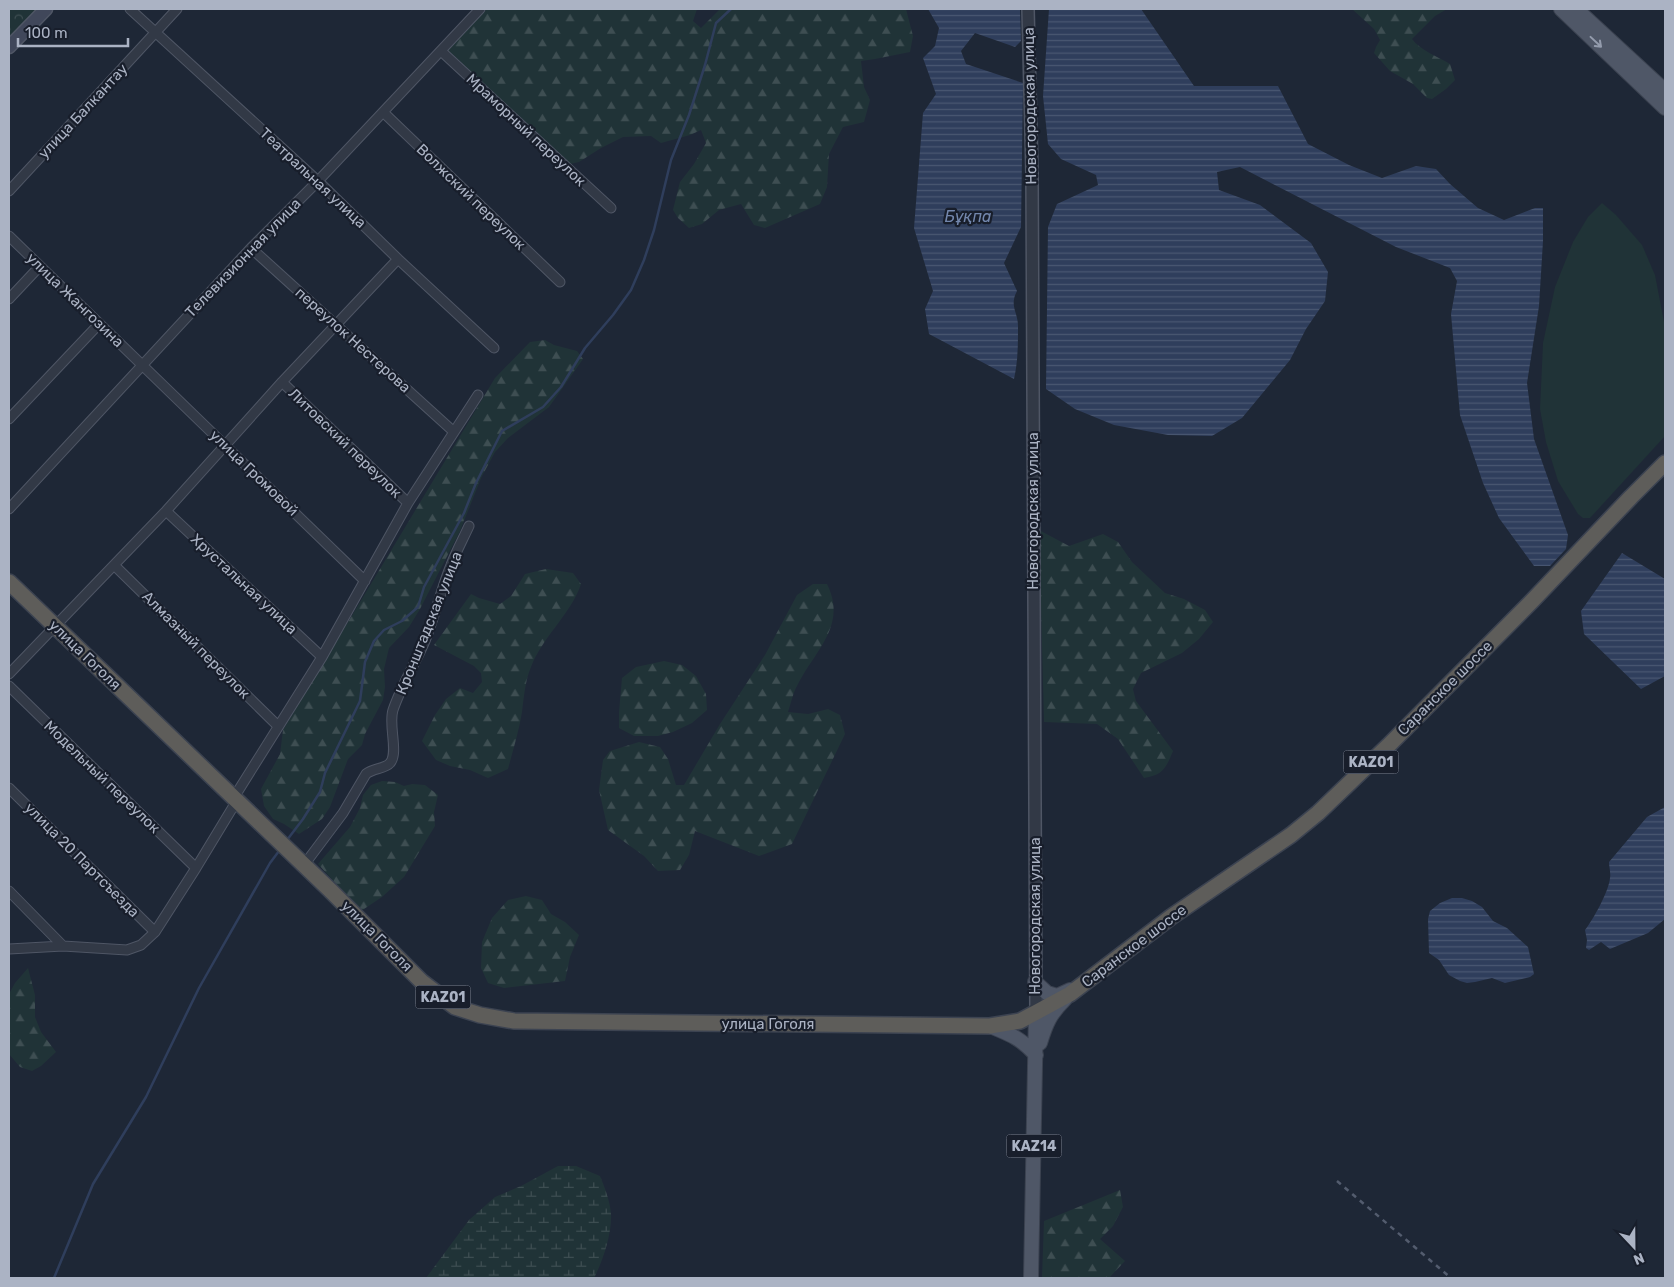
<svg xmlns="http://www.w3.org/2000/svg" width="1674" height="1287" font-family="Rubik,sans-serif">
<defs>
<pattern id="forest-firs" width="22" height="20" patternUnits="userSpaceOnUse" patternTransform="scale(1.25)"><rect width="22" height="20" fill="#203337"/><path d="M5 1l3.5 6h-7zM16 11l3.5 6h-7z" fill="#3e4e52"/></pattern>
<pattern id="wetland-marsh" width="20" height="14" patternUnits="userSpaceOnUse" patternTransform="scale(1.25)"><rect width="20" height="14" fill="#203337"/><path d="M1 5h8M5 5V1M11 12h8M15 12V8" fill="none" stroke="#3e4e52"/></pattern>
<pattern id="park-crowns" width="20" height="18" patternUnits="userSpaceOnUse" patternTransform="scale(1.25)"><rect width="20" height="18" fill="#203337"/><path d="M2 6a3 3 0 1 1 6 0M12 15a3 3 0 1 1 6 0" fill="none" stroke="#3e4e52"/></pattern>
<pattern id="water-rules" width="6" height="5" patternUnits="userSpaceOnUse" patternTransform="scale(1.25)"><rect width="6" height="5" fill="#2f3e5c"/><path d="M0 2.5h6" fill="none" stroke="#4a5872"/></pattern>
</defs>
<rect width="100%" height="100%" fill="#1e2736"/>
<!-- grass -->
<path fill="#203337" d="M1602 203 1616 215 1642 245 1655 275 1665 327V436L1590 518H1583L1578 514 1558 481 1546 442 1540 409 1543 343 1555 287 1573 242 1588 217Z"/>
<!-- forest -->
<path fill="url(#forest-firs)" d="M487 9H697L693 21 701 28 720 9H906L913 36 910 52 875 59 861 61 864 87 870 100 864 122 843 127 829 154 827 187 820 204 765 228 754 225 741 204 719 210 702 224 689 228 678 218 673 210 680 182 694 164 706 143 701 130 690 135 661 143 651 136 623 137 601 148 579 162 570 164 448 50Z
M1352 9H1447L1435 16 1412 39C1421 51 1437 56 1450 64L1455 80 1446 89 1432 99 1427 98 1413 84 1390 71 1374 53 1376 47 1380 40 1374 29Z
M545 340 554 345 577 351 583 359 549 407 508 438 495 452 481 478 460 531 420 609 409 627 389 648 384 669 385 687 383 700 365 734 362 745 348 759 330 807 322 819 299 834 284 824 273 819 264 806 261 789 280 754 283 730 495 378 530 342Z
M1039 530 1069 546 1103 534 1118 542 1132 562 1165 593 1184 599 1205 610 1213 622 1199 639 1182 653 1141 673 1133 689 1136 701 1173 751C1166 768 1163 775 1144 778L1118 739 1097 724 1044 722Z
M546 569 573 573 581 584C571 614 543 636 531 667 525 681 524 697 522 712 519 731 513 750 508 769L488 778 470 770 450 766 436 760 422 741 435 715 446 699 460 688 473 693 482 682 481 673 474 666 434 645 471 594 479 598 500 604 511 596 525 574Z
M813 584H827C848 626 814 651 797 686 793 693 791 703 788 712L808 714 828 709 840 715 845 734 792 844 759 856 695 831 689 855 680 870 658 871 644 856 608 830 599 790 603 760 610 751 639 742 660 747 668 759 676 785H684L720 724 765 655 797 595Z
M664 661 682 665 696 676 706 694 707 710 692 723 673 732 658 736H634L619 728V712L622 678 636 667Z
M382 781 395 782 404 786 412 784 425 785 438 795 434 812 435 826 404 877 382 897 361 911 318 864 350 827 360 808 363 795 371 785Z
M526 896 542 900 551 914 565 922 579 935 570 957 565 981 504 988 488 983 481 968 482 942 492 918 508 900Z
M28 968 35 995V1017L41 1032 56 1052 41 1066 32 1071 20 1067 9 1054V994L15 983Z
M1120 1190 1123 1207 1113 1226 1100 1239 1125 1261 1109 1278H1042L1044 1221Z"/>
<!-- wetland -->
<path fill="url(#wetland-marsh)" d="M558 1166H576L600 1176C605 1188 610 1201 611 1214 612 1233 603 1261 594 1278H426L469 1220 495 1197 521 1186Z"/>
<!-- park -->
<path fill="url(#park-crowns)" d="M9 9H37L9 38Z"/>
<!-- water -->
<path fill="url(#water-rules)" d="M928 9H1020L1021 41 1015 47 975 33 961 51 966 64 1023 83 1021 227 1004 263 1017 291C1009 306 1018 312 1018 326 1018 344 1018 362 1014 379L929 334 925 309 933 291 914 228 923 113 936 94 923 58 935 46 939 28Z
M1049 9H1141L1194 86H1278L1308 144 1349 165 1382 178 1416 166 1436 169 1450 184 1478 208 1504 220 1535 208H1543V241L1539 306 1527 383 1534 439 1568 535 1566 549 1550 566H1534L1499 518 1483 483 1460 415 1451 314 1457 281 1450 268 1396 247 1240 167 1217 172 1219 190 1260 205 1311 243 1328 272 1325 301 1306 329 1290 360 1242 418 1212 436 1168 435 1114 425 1075 409 1046 389 1048 227 1057 204 1098 185 1096 175 1061 159 1048 144 1043 96Z
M1622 553 1665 579V676L1641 689 1584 634 1581 611Z
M1665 807V919L1648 933 1610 949 1601 942 1589 950 1586 948 1587 940 1585 930C1593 920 1609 891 1610 878 1611 873 1609 867 1609 862L1647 817Z
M1452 898H1462L1472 901 1482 907 1493 921 1507 928 1528 947 1534 974 1530 977 1505 983 1492 978 1475 982 1467 983 1460 981 1449 975 1439 960 1429 953 1428 919 1430 911 1440 903Z"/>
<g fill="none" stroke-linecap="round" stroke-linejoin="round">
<!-- stream -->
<path stroke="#2f3e5c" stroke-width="2.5" d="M287 840 303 819 320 792 325 773 360 701 365 662 374 641 384 630 402 621 418 607 424 587 464 513 476 483 502 431 543 407 561 387 585 348 613 315 631 290 644 260 654 230 671 160 689 115 705 65 716 23 731 9
M54 1278 93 1184 146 1097 199 988 270 863 279 851"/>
<defs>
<path id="minor" d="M130 9 318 181 398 259 494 348
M441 51 611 208
M383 112 560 282
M9 191 177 9
M9 236 365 581
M251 248 454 432
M9 299 40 266
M282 382 408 503
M9 419 99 324
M9 509 251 248 318 181 480 9
M166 511 322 657
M114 565 278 726
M9 674 166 511 282 382 398 259
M9 686 196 868
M9 788 155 932
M233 799 322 657 408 503 478 395
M304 865 343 813 366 774C373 768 385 769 390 763 399 753 388 725 393 710 401 686 415 664 425 641 435 616 441 589 451 565 456 552 463 539 469 526
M9 891 63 946
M9 949 63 946 127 950 141 945 155 932 196 868 236 802"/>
<path id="tertiary" d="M1028 9 1032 173 1036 1013"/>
<path id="secondary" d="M9 47 46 9"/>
<path id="primary" d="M1561 9 1665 108
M1576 9 1665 91
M1035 982 1047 993 1057 996 1070 990
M990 1026C1012 1035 1020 1038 1036 1055
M1040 1043C1046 1023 1050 1014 1065 999
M1031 1278 1036 1013"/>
<path id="trunk" d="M9 582 331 891 422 982 455 1007 480 1015 514 1021 990 1026 1020 1021 1070 994 1171 917 1291 835 1318 813 1388 746 1532 601 1631 497 1665 463"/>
</defs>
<!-- minor casing -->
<use href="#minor" stroke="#4f5665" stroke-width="11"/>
<!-- tertiary casing -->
<use href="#tertiary" stroke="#4f5665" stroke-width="14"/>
<!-- secondary casing -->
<use href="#secondary" stroke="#4f5665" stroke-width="15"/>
<!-- primary casing -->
<use href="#primary" stroke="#3b4250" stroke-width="16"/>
<!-- trunk casing -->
<use href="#trunk" stroke="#3c4351" stroke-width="18"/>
<!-- minor -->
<use href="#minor" stroke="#323946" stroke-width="9"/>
<!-- tertiary -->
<use href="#tertiary" stroke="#323946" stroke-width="11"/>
<!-- secondary -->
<use href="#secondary" stroke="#40475a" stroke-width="12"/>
<!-- primary -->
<use href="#primary" stroke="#4f5767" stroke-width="14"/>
<!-- trunk -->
<use href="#trunk" stroke="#5e5d5a" stroke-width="15"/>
<!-- rail -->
<path stroke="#535c6e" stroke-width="2.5" stroke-dasharray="5 5" stroke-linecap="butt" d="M1337 1181 1451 1278"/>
</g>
<!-- one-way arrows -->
<defs><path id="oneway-shaft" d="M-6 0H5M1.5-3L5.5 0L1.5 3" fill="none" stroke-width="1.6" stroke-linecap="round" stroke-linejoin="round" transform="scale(1.25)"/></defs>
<use stroke="#949cad" href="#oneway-shaft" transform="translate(1596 42) rotate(43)"/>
<g text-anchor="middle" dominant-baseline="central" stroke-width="4.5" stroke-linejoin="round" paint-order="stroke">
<!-- shield labels -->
<g fill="#181e2b" stroke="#7f8696" stroke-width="1">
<rect x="1343.5" y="750.5" width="55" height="23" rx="4"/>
<rect x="415.5" y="985.5" width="55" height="23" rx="4"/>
<rect x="1006.5" y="1134.5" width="55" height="23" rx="4"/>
</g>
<g font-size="14" font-weight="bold" fill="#abb3c4">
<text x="1371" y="762">KAZ01</text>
<text x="443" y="997">KАZ01</text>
<text x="1034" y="1146">KAZ14</text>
</g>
<!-- street labels -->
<g font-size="15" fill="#abb3c4" stroke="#181e2b">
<text transform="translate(1030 106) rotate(-91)">Новогородская улица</text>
<text transform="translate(83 111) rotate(-47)">улица Балкантау</text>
<text transform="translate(526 130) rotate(43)">Мраморный переулок</text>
<text transform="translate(313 178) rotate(43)">Театральная улица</text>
<text transform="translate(471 197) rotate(44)">Волжский переулок</text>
<text transform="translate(243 258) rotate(-46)">Телевизионная улица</text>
<text transform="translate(75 300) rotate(44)">улица Жангозина</text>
<text transform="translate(353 340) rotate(42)">переулок Нестерова</text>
<text transform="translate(345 443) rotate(44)">Литовский переулок</text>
<text transform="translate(254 473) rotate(44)">улица Громовой</text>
<text transform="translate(1033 511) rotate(-90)">Новогородская улица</text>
<text transform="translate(244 584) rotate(43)">Хрустальная улица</text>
<text transform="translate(429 623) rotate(-68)">Кронштадская улица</text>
<text transform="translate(196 645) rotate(45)">Алмазный переулок</text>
<text transform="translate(85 655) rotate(44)">улица Гоголя</text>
<text transform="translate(1445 688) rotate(-45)">Саранское шоссе</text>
<text transform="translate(102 777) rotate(44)">Модельный переулок</text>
<text transform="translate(82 860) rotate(45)">улица 20 Партсъезда</text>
<text transform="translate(1035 916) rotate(-90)">Новогородская улица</text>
<text transform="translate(377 936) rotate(45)">улица Гоголя</text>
<text transform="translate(1134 946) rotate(-37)">Саранское шоссе</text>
<text x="768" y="1024">улица Гоголя</text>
</g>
<!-- water labels -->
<g font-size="16" font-style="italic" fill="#7387ad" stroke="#181e2b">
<text x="968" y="216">Бұқпа</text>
</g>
</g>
<!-- border -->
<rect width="1674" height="1287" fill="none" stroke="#abb3c4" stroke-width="20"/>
<!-- north arrow -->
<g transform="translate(1634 1247) rotate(158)" stroke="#181e2b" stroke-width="4" paint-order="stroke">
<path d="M0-4L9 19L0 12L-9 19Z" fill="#abb3c4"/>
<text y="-8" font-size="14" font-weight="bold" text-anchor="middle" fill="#abb3c4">N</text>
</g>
<!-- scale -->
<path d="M18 38v8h110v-8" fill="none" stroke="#abb3c4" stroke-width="2.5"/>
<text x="25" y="38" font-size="15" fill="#abb3c4" stroke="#181e2b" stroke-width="4" paint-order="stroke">100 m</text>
</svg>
